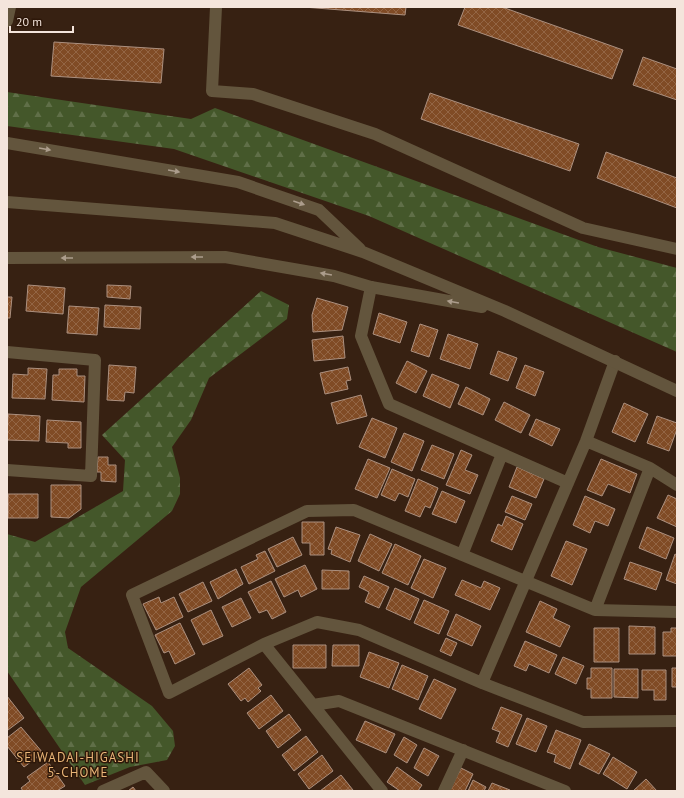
<svg xmlns="http://www.w3.org/2000/svg" width="684" height="798" font-family="'PT Sans',sans-serif">
<defs>
<pattern id="forest-firs" width="22" height="20" patternUnits="userSpaceOnUse"><rect width="22" height="20" fill="#44572a"/><path d="M5 1l3.5 6h-7zM16 11l3.5 6h-7z" fill="#606f48"/></pattern>
<pattern id="building-cross-hatch" width="8" height="8" patternUnits="userSpaceOnUse"><rect width="8" height="8" fill="#804b25"/><path d="M0 0l8 8M0 8l8-8" fill="none" stroke="#936544"/></pattern>
</defs>
<rect width="100%" height="100%" fill="#372112"/>
<!-- forest -->
<path fill="url(#forest-firs)" d="M7 92 191 119 215 108 598 247 677 268V352L369 216 174 149 7 126Z
M261 291 289 305 287 319 209 378 191 420 172 447 180 478V494L172 511 81 587 65 632 68 648 152 706 173 731 175 746 167 760 130 767 85 785 7 671V534L35 542 123 491 125 460 102 435Z"/>
<!-- building -->
<path fill="url(#building-cross-hatch)" stroke="#ac907f" d="M303 7H406L405 15Z
M465 7H502L623 50 612 79 458 25Z
M54 42 164 49 161 83 51 76Z
M643 57 677 69V100L633 85Z
M430 93 579 144 570 171 421 119Z
M606 152 677 178V208L597 178Z
M28 285 65 288 63 314 26 311Z
M107 285 131 286 130 299 107 297Z
M7 297H12L10 318H7Z
M317 298 348 307 342 330 313 332 312 315Z
M105 305 141 307 140 329 104 327Z
M69 306 99 308 97 335 67 333Z
M379 313 407 322 400 343 373 334Z
M420 324 438 330 429 357 411 351Z
M448 334 478 344 470 369 440 359Z
M343 336 345 358 314 361 312 340Z
M498 351 517 358 508 381 490 374Z
M407 361 427 371 416 393 396 383Z
M109 365 136 367 134 393 125 392 124 401 107 400Z
M525 365 544 372 535 396 516 388Z
M348 367 351 380 346 381 348 389 325 394 320 373Z
M28 368 47 369 45 399 12 398 13 374 28 375Z
M59 369H77V376H85L84 402 52 400 53 375H59Z
M432 374 459 385 450 408 423 396Z
M466 387 490 399 483 415 458 404Z
M361 395 367 416 337 424 331 403Z
M504 402 530 415 521 433 495 420Z
M624 403 648 414 635 442 612 432Z
M8 414 40 416 39 441 7 440Z
M657 416 677 423V429L669 451 647 443Z
M372 418 397 428 385 458 359 447Z
M536 419 560 429 552 446 529 435Z
M47 420 81 422V448H68V443L46 442Z
M404 433 424 441 412 471 391 462Z
M432 445 454 454 444 479 421 470Z
M461 450 472 455 465 470 478 475 470 494 446 485Z
M98 457H108V465H116V482L101 481V472H97Z
M368 459 390 468 377 498 355 489Z
M601 459 637 474 630 493 608 484 602 496 587 490Z
M517 467 544 479 536 498 509 487Z
M392 469 415 479 408 497 399 493 395 501 381 495Z
M418 479 438 488 430 508 425 506 420 517 405 511Z
M51 485H81V509L69 518 51 517Z
M442 491 465 501 456 523 432 514Z
M8 494H38V518H8Z
M668 495 677 499V527L657 518Z
M512 496 532 504 525 520 505 512Z
M585 496 615 509 608 526 595 521 590 533 573 525Z
M506 516 523 524 512 550 491 541 498 524 502 526Z
M302 522H324V555H310V543H302Z
M336 527 360 535 350 562 331 554 332 550 328 549Z
M647 527 674 538 666 559 639 548Z
M370 534 392 544 379 571 358 561Z
M293 537 302 555 277 567 268 549Z
M566 541 587 549 572 585 551 576Z
M395 544 421 556 408 585 382 573Z
M265 551 275 571 249 584 241 567 258 559 256 555Z
M675 554 677 555V584L666 580Z
M424 559 446 568 433 598 411 588Z
M630 562 662 573 656 590 624 579Z
M305 565 317 589 301 597 298 590 284 597 275 579Z
M236 569 243 584 218 599 210 582Z
M322 570 349 571V589H322Z
M364 576 389 587 379 608 365 602 369 592 359 587Z
M462 580 481 588 484 581 500 588 490 610 455 595Z
M271 581 286 612 272 619 267 610 259 613 248 592Z
M203 582 212 601 188 612 179 594Z
M395 588 419 599 410 620 386 609Z
M159 597 161 603 174 597 183 617 156 630 143 604Z
M241 598 251 618 232 627 222 607Z
M424 600 449 611 439 634 414 623Z
M540 601 557 609 553 618 570 626 560 647 526 632Z
M211 610 223 636 203 645 191 620Z
M456 614 481 626 472 646 447 635Z
M180 623 195 654 175 664 169 651 164 653 155 635Z
M629 626 655 627V654H629Z
M594 628H619V662H594Z
M671 628H677V656H663V632H671Z
M446 638 457 643 451 656 440 651Z
M525 641 557 655 549 673 529 664 526 671 514 666Z
M293 645H326V668H293Z
M333 645H359V666H332Z
M369 652 399 663 389 688 360 677Z
M563 657 584 666 576 684 555 674Z
M402 665 428 676 418 700 392 689Z
M249 668 262 685 258 688 261 691 248 702 245 698 241 701 228 684Z
M591 668H612V698H591V689H587V678H591Z
M672 668H677V687H672Z
M614 669H638V698L614 697Z
M642 670H666V700H654V690H642Z
M434 679 456 689 441 719 419 709Z
M271 695 283 711 259 729 247 713Z
M7 696 24 718 8 730 7 729Z
M501 707 522 715 508 747 496 742 500 732 492 729Z
M289 714 301 730 278 748 266 731Z
M527 718 547 726 536 752 516 744Z
M365 721 395 734 386 753 356 740Z
M21 727 43 753 24 767 7 746V738Z
M556 730 581 740 570 769 554 762 556 755 547 752Z
M306 736 318 752 294 771 282 755Z
M404 737 417 745 407 763 394 755Z
M589 744 610 754 599 774 579 764Z
M424 748 439 756 428 776 414 768Z
M322 755 333 771 309 789 298 774Z
M613 757 637 772 627 789 603 774Z
M48 762 65 786 57 791H23L21 788 30 781 27 777Z
M397 767 422 785 418 791H400L387 782Z
M461 768 473 774 465 791H452L450 790Z
M341 775 353 790 320 791Z
M646 779 657 791H633Z
M473 780 486 787 484 791H468Z
M492 783 510 790V791H488Z
M133 787 136 791H128Z"/>
<g fill="none" stroke-linecap="round" stroke-linejoin="round">
<!-- minor -->
<path stroke="#63553d" stroke-width="12" d="M216 7 212 91 253 94 375 134 583 228 677 249
M7 21 10 7
M371 287 361 336 389 404 568 483
M7 352 95 360 91 476 7 470
M615 361 586 441 482 683 583 722 677 721
M586 441 650 468 677 485
M462 555 502 454
M595 610 650 468
M264 644 317 622 359 630 482 683
M313 705 339 701 565 791
M103 791 146 772 164 791
M382 791 264 644 169 693 132 595 307 511 354 510 595 610 677 612
M444 791 463 750"/>
<!-- tertiary -->
<path stroke="#63553d" stroke-width="12" d="M7 143 238 182 319 210 360 249
M7 202 275 223 363 252 505 311 677 391
M7 258 225 257 334 276 371 287 482 307"/>
</g>
<!-- one-way arrows -->
<defs><path id="oneway-solid" d="M-6-.8H1V-3.2L6.5 0L1 3.2V.8H-6Z"/></defs>
<g fill="#ac9d8c">
<use href="#oneway-solid" transform="translate(45 149) rotate(10)"/>
<use href="#oneway-solid" transform="translate(174 171) rotate(10)"/>
<use href="#oneway-solid" transform="translate(299 203) rotate(19)"/>
<use href="#oneway-solid" transform="translate(197 257) rotate(180)"/>
<use href="#oneway-solid" transform="translate(67 258) rotate(180)"/>
<use href="#oneway-solid" transform="translate(326 274) rotate(-170)"/>
<use href="#oneway-solid" transform="translate(453 302) rotate(-170)"/>
</g>
<g text-anchor="middle" dominant-baseline="central" stroke-width="3" stroke-linejoin="round" paint-order="stroke">
<!-- neighbourhood labels -->
<g font-size="13" letter-spacing="1" fill="#e9b577" stroke="#2d1709">
<text x="78" y="757">SEIWADAI-HIGASHI<tspan x="78" dy="15">5-CHOME</tspan></text>
</g>
</g>
<!-- border -->
<rect width="684" height="798" fill="none" stroke="#f4e5dc" stroke-width="16"/>
<!-- scale -->
<path d="M10 26v6h63v-6" fill="none" stroke="#f4e5dc" stroke-width="2"/>
<text x="16" y="26" font-size="12" fill="#f4e5dc" stroke="#2d1709" stroke-width="3" paint-order="stroke">20 m</text>
</svg>
